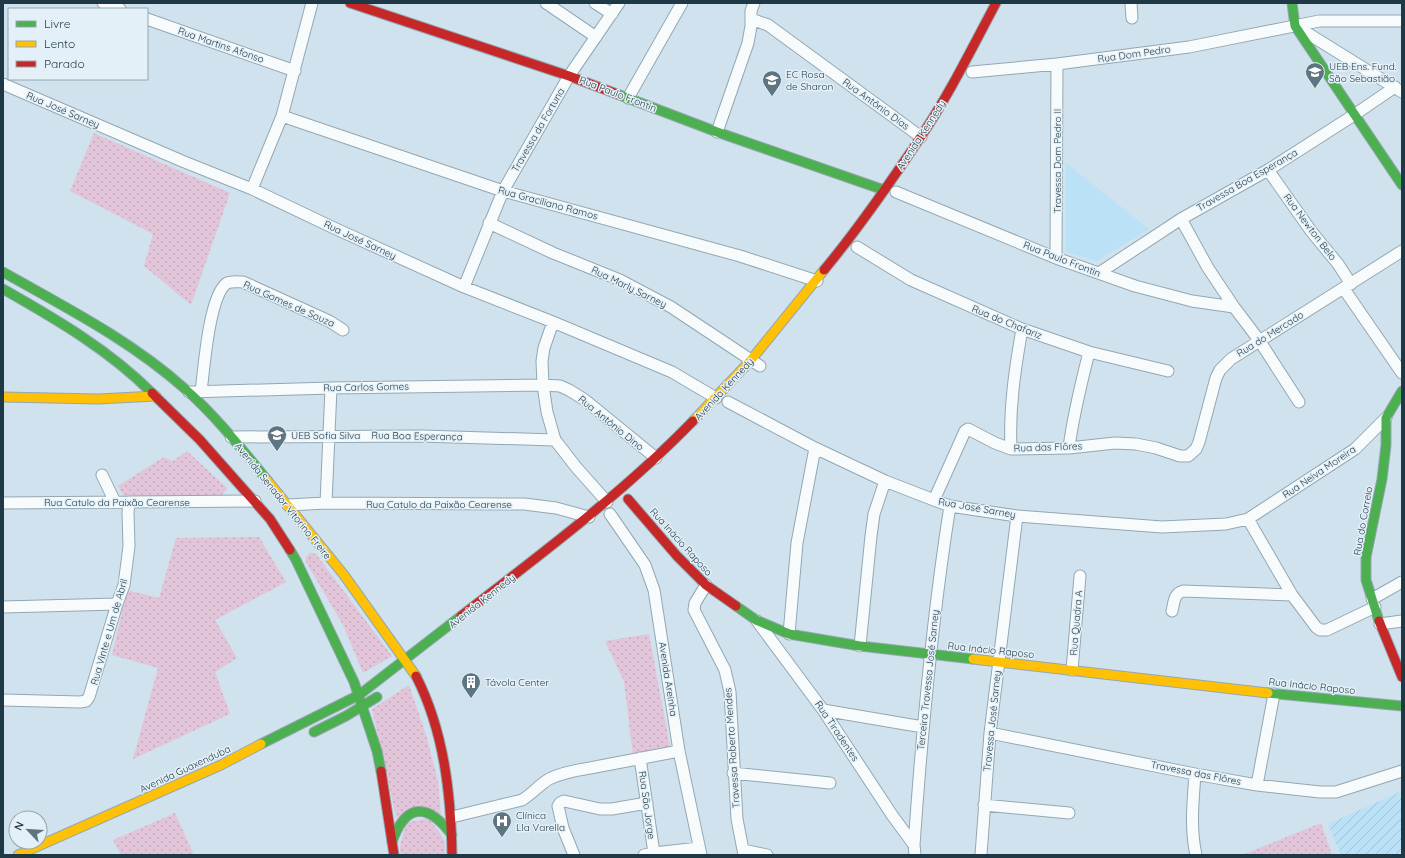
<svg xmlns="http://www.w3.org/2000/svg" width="1405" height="858" font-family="Quicksand,sans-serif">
<defs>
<pattern id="industrial-furrows" width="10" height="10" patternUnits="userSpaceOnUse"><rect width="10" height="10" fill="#bbe1f7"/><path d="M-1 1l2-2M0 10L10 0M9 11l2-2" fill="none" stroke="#a0c2d5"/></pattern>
<pattern id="green-dots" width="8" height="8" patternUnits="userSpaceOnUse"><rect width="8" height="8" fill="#e3c5d9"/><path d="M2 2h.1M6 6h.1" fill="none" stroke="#c2aabc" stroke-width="1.8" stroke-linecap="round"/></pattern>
</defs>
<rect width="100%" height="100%" fill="#d0e2ee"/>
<!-- built -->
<path fill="#bbe1f7" d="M1066 163 1149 229 1097 261 1066 252Z"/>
<!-- industrial -->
<path fill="url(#industrial-furrows)" d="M1402 791V852L1396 855H1341L1328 824Z"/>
<!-- green -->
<path fill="url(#green-dots)" d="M94 133 230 193 191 305 144 266 153 234 70 191Z
M187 451 227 488 222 495 124 497 118 486 164 457 173 461Z
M259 537 286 582 215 620 237 658 215 672 230 714 133 759 158 668 112 655 127 590 159 598 176 538Z
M310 553 316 554 392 656 363 673 343 625 306 562V557Z
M649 634 670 747 633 756 624 682 605 641Z
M409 685 426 735 438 781 441 814 396 817 372 709Z
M175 813 194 855H121L113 840Z
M428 818 440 833 445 842V855H401L400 846 406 823Z
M1321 823 1332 855H1242Z"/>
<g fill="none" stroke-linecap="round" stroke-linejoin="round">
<defs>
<path id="street" d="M103 3 120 9
M546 3 596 37
M595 3 612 14
M1131 3 1132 18
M147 19 295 71
M751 19 768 25 921 137
M1299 28 1402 92
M972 72 1057 64 1189 47 1319 21H1402
M3 84 182 161 252 189 334 228 464 287 553 322 672 372 716 398
M628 98 682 3
M282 116 503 191 740 256 817 281
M717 132 748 43 751 26V11L754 3
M1268 170 1311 231 1338 264 1351 284
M252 189 282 116 312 3
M896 192 1056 258 1135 286 1192 301 1234 307
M1181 219 1208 268 1234 307 1259 340 1299 402
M489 223 553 253 620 280 671 307 760 366
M857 247 911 280 1022 329 1089 352 1168 371
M1056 258 1057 64
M1099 273 1181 219 1268 170 1354 115 1395 87
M464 287 503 191 569 76 619 3
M1344 289 1402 373
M553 322 544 348 542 361 543 385 547 412 555 440 576 467 607 502
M189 392 331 388 543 385 560 386 569 390 585 400 656 458
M201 392C204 369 209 295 227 283 232 281 238 282 243 282L329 321 343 330
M728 402 815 448 885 481 934 500 950 506 1017 516 1162 527 1226 524 1248 519 1355 449 1386 418
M231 437 421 436 555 440
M1069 448C1073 415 1081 384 1089 352
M1011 449C1009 408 1015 369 1022 329
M102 475 115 502
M934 500 965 431 968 429 995 443 1011 449 1069 448 1115 443 1136 444 1156 448 1180 456H1188L1196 449 1199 442 1216 378 1220 370 1231 359 1402 251
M3 503 255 501
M326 503 331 388
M288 505 326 503 524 504 556 508 589 517
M610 514 645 565 654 590 679 751 701 855
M1248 519 1292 595 1316 627 1320 630H1327L1375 607
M706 585 695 603 694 610 725 670 730 692 737 819 744 855
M1372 599 1402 582
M3 607 117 604
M1172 611C1174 603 1174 593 1183 591L1292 595
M757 621 823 710 892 815 914 845
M1380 624 1402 621
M789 634 797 543 815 448
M860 646 871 536 874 514 885 481
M1072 670 1080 576
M3 700 80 702 86 701 89 697 117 604 124 585 129 546 128 513 129 502
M823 710 923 727
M990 733 1195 774 1257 785 1320 792H1336L1402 771
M640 758 654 853
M733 773 830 783
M1195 774C1193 803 1190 827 1196 855
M1257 785 1274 694
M984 805 1069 813
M452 817 522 800C532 794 539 785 549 779 561 773 577 770 590 768 620 762 649 757 679 751
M743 850 767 855
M574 855 563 828 558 806 560 803 564 801 600 809H612L647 803
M644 855 654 853 699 848
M915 855 914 845C922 731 932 618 950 506
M981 855 990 733 1017 516"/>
<path id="fast" d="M1292 3 1295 26 1402 185
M617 94 717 132 884 190
M3 272C65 307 130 340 184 388 215 415 241 448 267 480
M3 289C56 319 109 350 152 393
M290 550 296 560 354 682 377 751 381 771
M736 606 756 620 789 634 860 646 973 659
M1379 621 1366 580V557L1382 479 1386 445V418L1402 391
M1268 693 1402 706
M314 732 346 716 377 697
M261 744 359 695 461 616
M392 842C406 802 428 803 452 835"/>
<path id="slow" d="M3 397 98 399 156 396
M693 421 751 360 824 270
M267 480 344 575 416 676
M973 659 1268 693
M18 855 221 765 261 744"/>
<path id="jam" d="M350 3 569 76 617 94
M824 270C859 228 890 183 920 138 949 95 972 48 996 3
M152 393 200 440 270 519 290 550
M628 499 677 556 706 585 736 606
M461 616C541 554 622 494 693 421
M1379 621 1402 677
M416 676C444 731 451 794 452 855
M381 771 394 855"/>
</defs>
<!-- street casing -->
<use href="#street" stroke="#93a7b2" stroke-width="13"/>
<!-- fast casing -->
<use href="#fast" stroke="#93a7b2" stroke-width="11"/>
<!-- slow casing -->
<use href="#slow" stroke="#93a7b2" stroke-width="11"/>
<!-- jam casing -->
<use href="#jam" stroke="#93a7b2" stroke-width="11"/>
<!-- street -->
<use href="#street" stroke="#f8fbfc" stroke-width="11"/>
<!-- fast -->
<use href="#fast" stroke="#4caf50" stroke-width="9"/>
<!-- slow -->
<use href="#slow" stroke="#ffc107" stroke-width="9"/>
<!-- jam -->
<use href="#jam" stroke="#c62828" stroke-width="9"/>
</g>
<!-- icons -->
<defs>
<symbol id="school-pin" viewBox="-11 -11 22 30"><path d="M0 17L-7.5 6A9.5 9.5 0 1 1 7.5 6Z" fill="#5d7481" stroke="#e4f0f7"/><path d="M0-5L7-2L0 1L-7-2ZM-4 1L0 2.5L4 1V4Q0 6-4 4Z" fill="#fff"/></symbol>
<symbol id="building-pin" viewBox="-11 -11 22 30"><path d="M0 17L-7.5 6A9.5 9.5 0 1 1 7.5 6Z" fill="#5d7481" stroke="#e4f0f7"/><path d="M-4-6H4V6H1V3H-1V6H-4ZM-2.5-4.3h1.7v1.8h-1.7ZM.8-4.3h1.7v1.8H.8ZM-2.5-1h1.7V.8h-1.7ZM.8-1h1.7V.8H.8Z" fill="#fff"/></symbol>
<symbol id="hospital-pin" viewBox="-11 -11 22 30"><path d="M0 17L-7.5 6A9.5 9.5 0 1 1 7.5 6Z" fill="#5d7481" stroke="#e4f0f7"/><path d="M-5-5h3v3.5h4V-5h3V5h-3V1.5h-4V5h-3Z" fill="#fff"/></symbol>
</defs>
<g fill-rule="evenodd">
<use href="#school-pin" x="1304" y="61" width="22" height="30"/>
<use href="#school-pin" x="761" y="69" width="22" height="30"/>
<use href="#school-pin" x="266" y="424" width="22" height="30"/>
<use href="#building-pin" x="460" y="671" width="22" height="30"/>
<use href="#hospital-pin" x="491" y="810" width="22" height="30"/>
</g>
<g text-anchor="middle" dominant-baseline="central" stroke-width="3" stroke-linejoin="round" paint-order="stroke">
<!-- street labels -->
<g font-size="10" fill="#1f3846" stroke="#e4f0f7">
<text transform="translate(221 45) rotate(19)">Rua Martins Afonso</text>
<text transform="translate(1134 54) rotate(-8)">Rua Dom Pedro</text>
<text transform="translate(618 94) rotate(21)">Rua Paulo Frontin</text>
<text transform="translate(876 104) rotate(36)">Rua Antônio Dias</text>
<text transform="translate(63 110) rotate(23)">Rua José Sarney</text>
<text transform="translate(538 130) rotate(-60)">Travessa da Fortuna</text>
<text transform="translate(921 135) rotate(-57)">Avenida Kennedy</text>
<text transform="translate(1057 161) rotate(-90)">Travessa Dom Pedro II</text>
<text transform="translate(1247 180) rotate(-30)">Travessa Boa Esperança</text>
<text transform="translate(548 203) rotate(15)">Rua Graciliano Ramos</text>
<text transform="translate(1310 227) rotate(53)">Rua Newton Belo</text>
<text transform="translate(360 240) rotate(25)">Rua José Sarney</text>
<text transform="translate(1062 259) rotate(21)">Rua Paulo Frontin</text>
<text transform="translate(629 287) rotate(26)">Rua Marly Sarney</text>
<text transform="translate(289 304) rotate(24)">Rua Gomes de Souza</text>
<text transform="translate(1007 322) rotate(22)">Rua do Chafariz</text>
<text transform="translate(1270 334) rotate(-32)">Rua do Mercado</text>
<text transform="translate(366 387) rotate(-1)">Rua Carlos Gomes</text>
<text transform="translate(724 389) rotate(-47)">Avenida Kennedy</text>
<text transform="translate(611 423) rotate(39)">Rua Antônio Dino</text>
<text transform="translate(417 436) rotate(1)">Rua Boa Esperança</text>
<text transform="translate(1048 447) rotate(-2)">Rua das Flôres</text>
<text transform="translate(1319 472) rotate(-34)">Rua Neiva Moreira</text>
<text transform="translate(283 501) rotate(51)">Avenida Senador Vitorino Freire</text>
<text x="117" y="502">Rua Catulo da Paixão Cearense</text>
<text x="439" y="504">Rua Catulo da Paixão Cearense</text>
<text transform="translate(977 508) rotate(10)">Rua José Sarney</text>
<text transform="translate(1363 521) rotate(-80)">Rua do Correio</text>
<text transform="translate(681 542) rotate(48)">Rua Inácio Raposo</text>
<text transform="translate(482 601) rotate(-38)">Avenida Kennedy</text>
<text transform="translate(1076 623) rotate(-85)">Rua Quadra A</text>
<text transform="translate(109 632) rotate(-74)">Rua Vinte e Um de Abril</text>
<text transform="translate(991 650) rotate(6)">Rua Inácio Raposo</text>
<text transform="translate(668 679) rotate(81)">Avenida Areinha</text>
<text transform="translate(928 680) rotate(-84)">Terceira Travessa José Sarney</text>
<text transform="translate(1312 686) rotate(6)">Rua Inácio Raposo</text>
<text transform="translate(992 721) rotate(-84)">Travessa José Sarney</text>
<text transform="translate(837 731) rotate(56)">Rua Tiradentes</text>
<text transform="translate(732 748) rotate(-94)">Travessa Roberto Mendes</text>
<text transform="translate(185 769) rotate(-25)">Avenida Guaxenduba</text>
<text transform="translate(1196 773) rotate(11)">Travessa das Flôres</text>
<text transform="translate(647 805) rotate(82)">Rua São Jorge</text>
</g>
<!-- poi labels -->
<g font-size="10" fill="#1f3846" stroke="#e4f0f7" text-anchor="start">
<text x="1329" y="66">UEB Ens. Fund.<tspan x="1329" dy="12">São Sebastião</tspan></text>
<text x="786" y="74">EC Rosa<tspan x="786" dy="12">de Sharon</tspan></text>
<text x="291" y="435">UEB Sofia Silva</text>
<text x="485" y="682">Távola Center</text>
<text x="516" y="815">Clínica<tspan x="516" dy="12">LIa Varella</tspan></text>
</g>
</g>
<!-- border -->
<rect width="1405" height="858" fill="none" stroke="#1f3846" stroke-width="8"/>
<!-- legend -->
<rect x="8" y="8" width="140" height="72" fill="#e4f0f7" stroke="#95a6b0"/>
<rect x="16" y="21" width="20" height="6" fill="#4caf50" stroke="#95a6b0"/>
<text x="44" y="28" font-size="12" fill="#1f3846">Livre</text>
<rect x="16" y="41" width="20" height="6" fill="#ffc107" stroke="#95a6b0"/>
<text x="44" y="48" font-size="12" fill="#1f3846">Lento</text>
<rect x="16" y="61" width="20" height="6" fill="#c62828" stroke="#95a6b0"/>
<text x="44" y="68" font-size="12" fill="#1f3846">Parado</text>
<!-- north arrow -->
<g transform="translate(28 830) rotate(295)"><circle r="19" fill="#e4f0f7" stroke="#95a6b0"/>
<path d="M0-3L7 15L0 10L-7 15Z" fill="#5d7481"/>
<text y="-6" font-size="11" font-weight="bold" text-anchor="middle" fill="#1f3846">N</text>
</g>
</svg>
